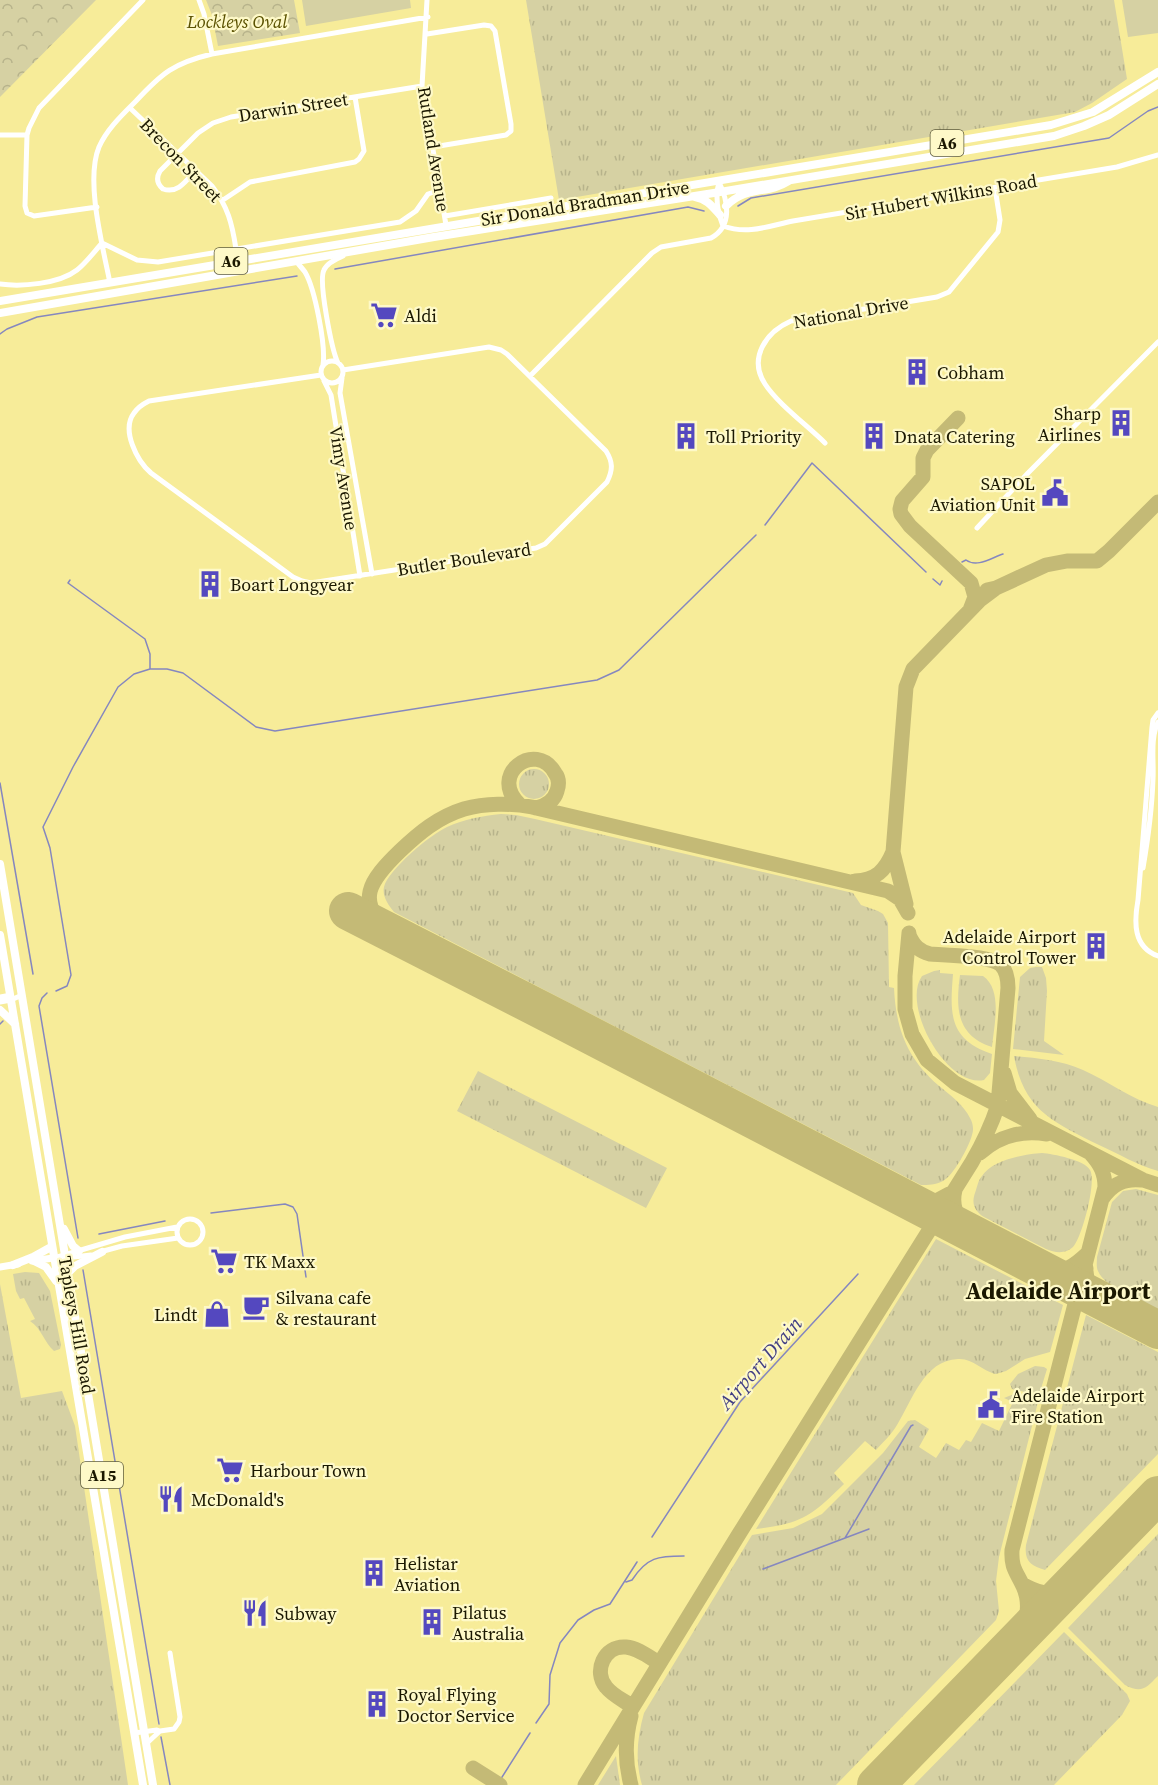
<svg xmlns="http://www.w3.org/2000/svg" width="1158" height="1785" font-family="'Source Serif 4',serif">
<defs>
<pattern id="grass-tufts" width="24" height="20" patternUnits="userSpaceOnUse" patternTransform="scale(1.5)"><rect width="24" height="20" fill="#d6d1a3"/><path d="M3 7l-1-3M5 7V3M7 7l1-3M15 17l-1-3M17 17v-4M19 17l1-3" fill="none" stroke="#b7b38b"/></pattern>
<pattern id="park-crowns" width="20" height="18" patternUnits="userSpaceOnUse" patternTransform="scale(1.5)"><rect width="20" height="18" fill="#d6d1a3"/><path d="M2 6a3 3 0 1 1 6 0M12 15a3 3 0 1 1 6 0" fill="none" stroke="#b7b38b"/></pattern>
</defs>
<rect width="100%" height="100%" fill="#f7ec99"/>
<!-- grass -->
<path fill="url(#grass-tufts)" d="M526 0H1114L1127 79 1092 103 1075 112 559 200Z
M519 784a15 15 0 1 1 30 0a15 15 0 1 1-30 0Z
M501 814 516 815 535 819 853 893 861 905 878 911 883 914 888 923 889 987 894 988C896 1029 907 1058 938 1085 949 1094 964 1105 970 1118 973 1123 974 1130 972 1135 969 1147 953 1176 943 1181 936 1185 928 1185 921 1185L394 912C388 905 382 896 384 887 388 870 431 834 447 827 464 819 482 816 501 814Z
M1036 967H1042L1046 978 1047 991 1044 1041 1064 1055 1013 1049 1020 977 1030 968Z
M940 970V973L953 974C950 1013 948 1039 992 1054L990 1073 984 1080C946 1088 901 1005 922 976L934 971Z
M960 975 983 976C1003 990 994 1025 992 1047 955 1035 956 1006 960 975Z
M1014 1056C1037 1058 1061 1060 1083 1070 1108 1081 1131 1099 1158 1107V1171C1137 1165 1119 1154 1099 1145 1054 1122 1024 1111 1014 1056Z
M478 1071 667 1168 646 1208 457 1111Z
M1042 1153C1053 1154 1085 1160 1090 1170 1097 1181 1082 1238 1073 1247 1066 1254 1055 1253 1046 1249L984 1217C975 1211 971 1204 975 1193 977 1188 978 1180 982 1176 992 1160 1025 1154 1042 1153Z
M1136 1189 1158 1195V1310C1142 1301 1105 1288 1098 1271 1096 1267 1097 1261 1097 1257L1112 1202 1123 1191Z
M936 1239 1063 1305 1050 1352 1025 1359 1006 1371 996 1374C982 1371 973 1358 958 1359 924 1360 912 1401 897 1425 892 1434 883 1442 876 1450L865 1441 834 1473 844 1484C810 1517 803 1523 756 1529Z
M25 1272 39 1273 50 1291 61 1345 60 1349 54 1351C44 1342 42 1329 30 1321L35 1319 24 1298 20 1299 16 1291 13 1274Z
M0 1284 21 1398 62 1391 75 1426 128 1785H0Z
M1086 1315 1158 1352V1454L1045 1570C1031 1566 1024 1561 1026 1545Z
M1035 1366 1044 1367 1047 1369 1040 1392 1029 1393 1012 1389 1010 1384 1018 1374Z
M1014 1394 1033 1399 1038 1402 999 1557 996 1581 999 1611 996 1620 836 1785H642C635 1761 637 1738 644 1713L752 1535 793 1528 822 1514 883 1453 908 1421 915 1420 929 1429 919 1447 936 1458 946 1443 959 1450 966 1440 971 1442 982 1423 999 1431 1013 1402 1004 1398Z
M1158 1534V1676C1146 1688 1142 1694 1125 1685L1068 1628Z
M1064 1632 1127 1694 1130 1701 1122 1715 1054 1785H914Z
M616 1756 620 1785H598Z"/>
<!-- park -->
<path fill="url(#park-crowns)" d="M0 0H96L0 97Z
M206 0H294L300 33 218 46 212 15Z"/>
<!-- pitch -->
<path fill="#d6d1a3" d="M302 0H410L411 8 306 26Z
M1122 0H1158V33L1128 37Z"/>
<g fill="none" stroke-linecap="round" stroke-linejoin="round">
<!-- stream -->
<path stroke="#8587bf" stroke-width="1.5" d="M738 206 751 198 1109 138 1148 111 1158 107
M335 269 688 207 704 211
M0 334 7 329 37 317 297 276
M765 525 812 463 926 572
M962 562 966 560C977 568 991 558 1003 554
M933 579 940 585 942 581
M70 580 68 583 145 639 150 654V669
M0 783 33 974
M56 991 67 986 71 975 50 848 43 827 73 767 118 687 134 674 150 669H167L183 673 256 727 275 731 597 680 619 670 756 535
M47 993 42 998 39 1006 78 1238
M0 1024 3 1021
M211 1213 285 1204 293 1207 297 1214 306 1277
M99 1234 165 1221
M83 1270 159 1724
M652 1537 740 1402 858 1274
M845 1538 911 1426 913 1425
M763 1569 869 1529
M626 1582 632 1580C647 1557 658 1556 684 1556
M536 1723 549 1704 550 1675 560 1643 578 1620 594 1610 610 1604 637 1562
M161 1737 170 1785
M497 1785 530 1733"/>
<!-- taxiway -->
<path stroke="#c4ba76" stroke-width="15" d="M958 418 927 450 923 458V477L902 501 900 509 901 514 910 526 971 583 975 597 970 610
M987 590 996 588 1046 565 1067 561H1097L1109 551 1158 502
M520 805C487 775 536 739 555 773 559 778 559 785 557 791 554 801 546 806 536 808
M893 852 906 904
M855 881C876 880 885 871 893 852L906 687 913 669 980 600 996 588
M392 933C353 902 370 880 400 851 419 833 438 817 464 809 485 803 511 803 532 807L888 891 900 899 908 913
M909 933 905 976V1009L912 1034 927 1060 955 1083 1143 1180 1158 1185
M1004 1073 1010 1093 1030 1119
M980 1153C999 1136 1023 1130 1047 1134
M955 1190C951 1206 957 1218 967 1230
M1102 1199C1112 1184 1124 1178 1142 1180
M913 1202H934L949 1194
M1086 1268C1085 1282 1093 1291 1102 1301
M1045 1271C1067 1271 1072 1268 1088 1253
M1022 1584C1037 1593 1048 1595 1065 1591
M1019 1638C1027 1622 1031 1603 1023 1586 1016 1571 1011 1568 1012 1550L1105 1187C1105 1173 1100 1164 1091 1154
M633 1707C625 1701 613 1696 606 1687 593 1672 604 1645 626 1647 638 1648 649 1657 659 1663
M473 1768 500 1785
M585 1785 739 1534 972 1162C983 1143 991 1126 998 1105L1008 988C1008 980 1007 971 1001 965 992 956 945 955 930 954 919 951 914 946 909 935
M631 1785C625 1763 625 1738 631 1716"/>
<!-- runway -->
<path stroke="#c4ba76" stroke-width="38" d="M348 911 563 1021 1158 1330
M876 1785 1158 1495"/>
<!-- minor -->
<path stroke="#fff" stroke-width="5" d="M199 0 204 14 212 54
M427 0 422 86 446 225
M427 34 484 25 491 26 495 31 511 124V131L506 135 433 147
M130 108 212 186C228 207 232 223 236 249
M0 135H27
M195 171C186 181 178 194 163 189 157 184 156 178 160 171L198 133 213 123 231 117 422 86
M719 182C715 196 718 213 723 226
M223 200 250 182 355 162 359 159 364 151 355 97
M97 207 34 216 27 213 25 206 27 135 29 128 39 108 143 0
M445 216 551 198
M723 226C748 235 769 226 793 221L1117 167 1158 155
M102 243 137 260 158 262 400 222 416 211 428 194 440 190
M296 261C299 265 302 268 305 272 315 289 326 346 323 365
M110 283C103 247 85 181 99 147 107 129 122 115 136 101 162 73 174 63 212 54L428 17
M0 284C21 287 59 284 77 270 86 263 94 252 102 243
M321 372a11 11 0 1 1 22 0a11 11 0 1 1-22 0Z
M338 363C332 351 318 281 324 270 327 263 336 259 343 256
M321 375 149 401C143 404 138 407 134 413 121 430 137 461 151 473L293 577 302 581 311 583 536 548 545 544 607 482C613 470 613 462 606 451L507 354 501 350 489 347 343 370
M530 376 652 253 661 247 711 238C733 226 728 201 719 182
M342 378 340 393 372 574
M324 381 331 395 360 576
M825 443C808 426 778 404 765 384 748 358 766 332 791 321L937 297 949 292 998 232 1000 220 995 188
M977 528 1028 473 1158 342
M1158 713 1153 720 1152 727 1138 900C1134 922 1133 947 1158 956
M1143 868C1148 839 1152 809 1153 779 1154 760 1150 739 1158 722
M0 997 11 995
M0 1002 11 1000 22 995
M177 1232a13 13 0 1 1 26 0a13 13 0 1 1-26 0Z
M100 1252 122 1246 178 1238
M54 1258 125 1237 177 1227
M65 1258 91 1255
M134 1733 157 1730 160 1731
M146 1744 160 1731 174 1729 179 1722 180 1717 170 1653"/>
<!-- tertiary -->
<path stroke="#fff" stroke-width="7" d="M32 1261 53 1258
M0 1267 18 1264"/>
<!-- primary -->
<path stroke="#fff" stroke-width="8" d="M695 197C707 199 712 206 720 215
M726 206C747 185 767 195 789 181
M0 301 1051 125 1093 112 1158 72
M0 313 434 237 720 192 1054 136 1084 126 1109 115 1158 84
M0 864 153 1785
M0 935 143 1785
M0 1010 15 1024
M64 1229 73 1246 79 1251
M34 1261 46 1267 56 1281
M13 1265 33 1257 51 1247
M69 1272 75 1266 102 1252"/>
</g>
<!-- icons -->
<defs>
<symbol id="supermarket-bare" viewBox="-9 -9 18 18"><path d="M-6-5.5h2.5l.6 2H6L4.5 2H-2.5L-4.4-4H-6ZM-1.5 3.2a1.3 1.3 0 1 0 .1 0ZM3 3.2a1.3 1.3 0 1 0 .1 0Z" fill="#5448bf" stroke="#fef9c8" stroke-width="2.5" paint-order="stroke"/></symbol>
<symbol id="building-bare" viewBox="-9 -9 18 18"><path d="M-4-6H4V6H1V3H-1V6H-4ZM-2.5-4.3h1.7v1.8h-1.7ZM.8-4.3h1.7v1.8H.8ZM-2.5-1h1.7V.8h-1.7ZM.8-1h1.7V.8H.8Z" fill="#5448bf" stroke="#fef9c8" stroke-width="2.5" paint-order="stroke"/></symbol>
<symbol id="civic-bare" viewBox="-9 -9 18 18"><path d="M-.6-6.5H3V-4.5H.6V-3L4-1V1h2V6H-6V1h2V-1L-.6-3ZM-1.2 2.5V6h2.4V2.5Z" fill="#5448bf" stroke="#fef9c8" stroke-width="2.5" paint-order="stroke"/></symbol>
<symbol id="cafe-bare" viewBox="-9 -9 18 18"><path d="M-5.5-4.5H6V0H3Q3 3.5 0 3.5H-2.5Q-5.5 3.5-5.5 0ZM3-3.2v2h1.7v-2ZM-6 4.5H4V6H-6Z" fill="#5448bf" stroke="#fef9c8" stroke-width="2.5" paint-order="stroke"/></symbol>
<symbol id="shop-bare" viewBox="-9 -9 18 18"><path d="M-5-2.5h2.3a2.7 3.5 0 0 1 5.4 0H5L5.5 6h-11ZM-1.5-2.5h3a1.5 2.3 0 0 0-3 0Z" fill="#5448bf" stroke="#fef9c8" stroke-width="2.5" paint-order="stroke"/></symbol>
<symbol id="restaurant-bare" viewBox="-9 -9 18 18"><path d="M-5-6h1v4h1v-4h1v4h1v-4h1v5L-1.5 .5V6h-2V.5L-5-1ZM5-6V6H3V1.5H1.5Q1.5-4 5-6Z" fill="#5448bf" stroke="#fef9c8" stroke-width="2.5" paint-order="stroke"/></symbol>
</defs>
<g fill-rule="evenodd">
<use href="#supermarket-bare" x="365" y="296" width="38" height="38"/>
<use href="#building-bare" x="898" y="353" width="38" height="38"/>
<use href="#building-bare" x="1102" y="404" width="38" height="38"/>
<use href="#building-bare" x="667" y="417" width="38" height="38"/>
<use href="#building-bare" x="855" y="417" width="38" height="38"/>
<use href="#civic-bare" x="1036" y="474" width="38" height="38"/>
<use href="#building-bare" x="191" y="565" width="38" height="38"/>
<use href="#building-bare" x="1077" y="927" width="38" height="38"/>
<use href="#supermarket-bare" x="205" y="1242" width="38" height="38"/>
<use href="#cafe-bare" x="237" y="1288" width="38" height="38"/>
<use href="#shop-bare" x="198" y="1295" width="38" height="38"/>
<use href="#civic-bare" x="972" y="1386" width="38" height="38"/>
<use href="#supermarket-bare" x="211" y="1451" width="38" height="38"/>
<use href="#restaurant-bare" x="152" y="1480" width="38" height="38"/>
<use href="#building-bare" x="355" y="1554" width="38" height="38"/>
<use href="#restaurant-bare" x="236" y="1594" width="38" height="38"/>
<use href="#building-bare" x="413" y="1603" width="38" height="38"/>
<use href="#building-bare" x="358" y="1685" width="38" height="38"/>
</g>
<g text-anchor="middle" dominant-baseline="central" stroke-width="4.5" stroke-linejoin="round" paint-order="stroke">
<!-- shield labels -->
<g fill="#fef9c8" stroke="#5f5c3d" stroke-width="1.5">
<rect x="930.5" y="130" width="33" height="26" rx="4.5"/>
<rect x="214.5" y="248" width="33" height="26" rx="4.5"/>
<rect x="81" y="1462" width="42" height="26" rx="4.5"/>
</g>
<g font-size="16" font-weight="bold" fill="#1b1801">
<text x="947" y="143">A6</text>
<text x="231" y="261">A6</text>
<text x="102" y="1475">A15</text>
</g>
<!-- park labels -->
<g font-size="18" font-style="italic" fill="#5a5100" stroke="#fef9c8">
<text x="237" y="21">Lockleys Oval</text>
</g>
<!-- street labels -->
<g font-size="18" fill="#1b1801" stroke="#fef9c8">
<text transform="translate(293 107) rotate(-9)">Darwin Street</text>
<text transform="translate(434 149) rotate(81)">Rutland Avenue</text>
<text transform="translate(181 160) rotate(46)">Brecon Street</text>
<text transform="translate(941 197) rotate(-10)">Sir Hubert Wilkins Road</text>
<text transform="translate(585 203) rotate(-9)">Sir Donald Bradman Drive</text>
<text transform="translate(851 312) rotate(-10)">National Drive</text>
<text transform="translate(344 478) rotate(81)">Vimy Avenue</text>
<text transform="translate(464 559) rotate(-9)">Butler Boulevard</text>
<text transform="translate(77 1325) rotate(80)">Tapleys Hill Road</text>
</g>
<!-- poi labels -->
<g font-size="18" fill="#1b1801" stroke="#fef9c8" text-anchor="start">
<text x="404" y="315">Aldi</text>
<text x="937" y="372">Cobham</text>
<text x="1101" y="413" text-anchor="end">Sharp<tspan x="1101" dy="21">Airlines</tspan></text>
<text x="706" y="436">Toll Priority</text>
<text x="894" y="436">Dnata Catering</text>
<text x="1035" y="483" text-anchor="end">SAPOL<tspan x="1035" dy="21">Aviation Unit</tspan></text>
<text x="230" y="584">Boart Longyear</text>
<text x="1076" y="936" text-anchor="end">Adelaide Airport<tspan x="1076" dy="21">Control Tower</tspan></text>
<text x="244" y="1261">TK Maxx</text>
<text x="276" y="1297">Silvana cafe<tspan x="276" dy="21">&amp; restaurant</tspan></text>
<text x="197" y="1314" text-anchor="end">Lindt</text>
<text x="1011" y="1395">Adelaide Airport<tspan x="1011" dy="21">Fire Station</tspan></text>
<text x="250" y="1470">Harbour Town</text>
<text x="191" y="1499">McDonald's</text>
<text x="394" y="1563">Helistar<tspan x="394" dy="21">Aviation</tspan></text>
<text x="452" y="1612">Pilatus<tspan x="452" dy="21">Australia</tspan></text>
<text x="275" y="1613">Subway</text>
<text x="397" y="1694">Royal Flying<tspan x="397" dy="21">Doctor Service</tspan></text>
</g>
<!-- water labels -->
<g font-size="20" font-style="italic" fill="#423f84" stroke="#fef9c8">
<text transform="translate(760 1363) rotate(-49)">Airport Drain</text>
</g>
<!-- district labels -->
<g font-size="24" font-weight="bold" fill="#1b1801" stroke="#fef9c8">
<text x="1058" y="1290">Adelaide Airport</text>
</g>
</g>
</svg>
